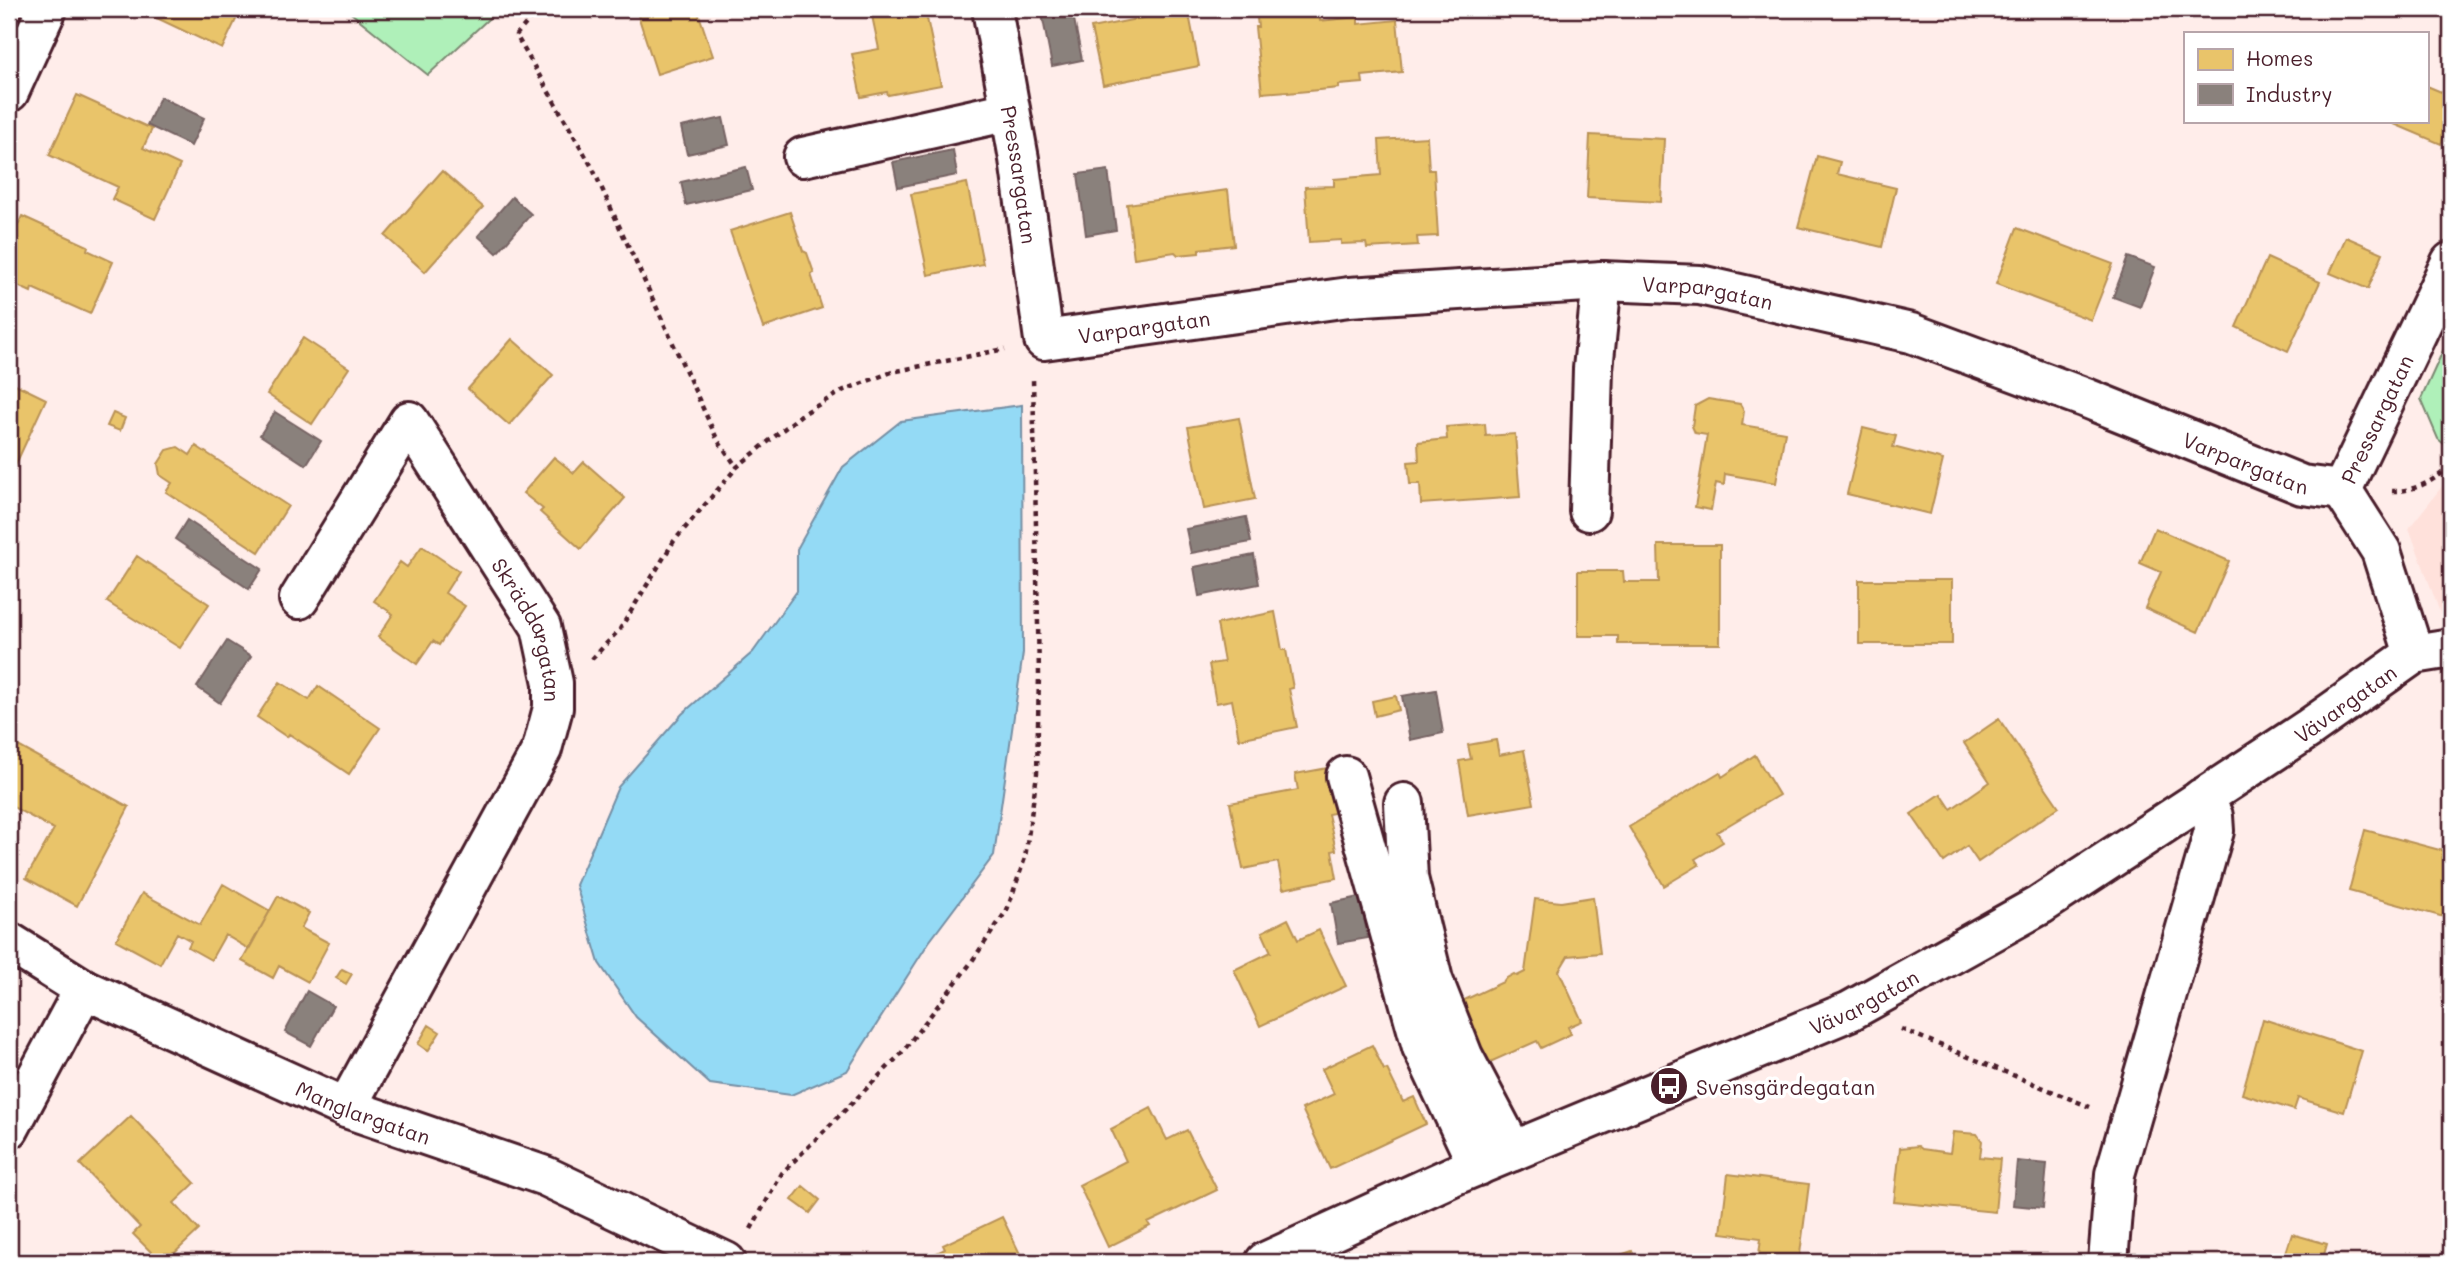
<svg xmlns="http://www.w3.org/2000/svg" width="2460" height="1271" font-family="Mali,sans-serif">
<rect width="100%" height="100%" fill="#ffedea"/>
<filter id="ink" filterUnits="userSpaceOnUse"><feTurbulence type="fractalNoise" baseFrequency=".0143" numOctaves="2"/><feDisplacementMap in="SourceGraphic" scale="14" xChannelSelector="R" yChannelSelector="G"/><feConvolveMatrix kernelMatrix="1 2 1 2 8 2 1 2 1" color-interpolation-filters="sRGB"/></filter>
<g filter="url(#ink)">
<!-- built -->
<path fill="#ffe1db" d="M2451 475V619L2443 621 2409 528Z"/>
<!-- green -->
<path fill="#aff0b9" stroke="#7c8872" stroke-width="2" d="M346 9H499L428 75Z
M2451 333V450L2438 439 2421 399Z"/>
<!-- water -->
<path fill="#94daf5" stroke="#768fa4" stroke-width="2" d="M1022 405 1023 653 994 855 929 942 847 1071 791 1095 710 1084 636 1017 599 963 576 885 618 787 682 714 753 652 797 591V549L843 467 901 421Z"/>
<!-- homes -->
<path fill="#e9c46a" stroke="#b99257" stroke-width="2" d="M143 9H241L222 49 142 11Z
M636 9H697L713 56 657 74Z
M880 9H925L941 85 888 95 887 92 861 97 852 54 879 49 871 11Z
M1188 9 1199 66 1103 85 1091 28Z
M1256 9H1319L1320 21 1358 17V24L1397 20 1402 72 1362 76 1363 83 1339 85V88L1288 93V91L1262 93 1255 27H1258Z
M2427 86 2451 96V119L2441 144 2387 121H2427Z
M77 95 152 129 143 148 180 165 155 219 112 199 118 187 49 155Z
M1590 135 1664 139 1661 202 1587 198Z
M1427 137 1429 170H1434L1438 236 1417 237 1418 245 1367 248 1366 243 1341 244V240L1309 242 1305 187 1334 186V179L1381 175 1379 140Z
M1817 156 1840 162 1837 174 1896 188 1882 247 1798 227Z
M442 171 483 207 425 272 385 236Z
M967 183 983 264 928 275 911 194Z
M1228 190 1234 245 1199 249V253L1178 255 1175 252 1134 258 1127 204Z
M790 212 803 251 807 253 814 273 811 274 822 308 763 328 730 231Z
M22 216 88 246 87 250 113 262 90 314 32 288 31 292 9 282V245Z
M2017 228 2113 264 2091 320 1996 284Z
M2346 237 2383 253 2368 289 2330 273Z
M2267 258 2320 282 2288 351 2236 327Z
M303 338 349 368 312 424 267 394Z
M512 339 553 375 509 425 468 389Z
M9 381 46 399 9 479Z
M1708 399 1740 404 1744 411 1742 425 1785 432 1776 483 1725 474 1724 485 1716 483 1711 510 1695 507 1707 435 1695 433 1692 426 1695 406Z
M113 413 125 418 120 431 107 426Z
M1239 418 1255 499 1204 509 1188 427Z
M1485 424 1486 436 1515 434 1520 497 1421 504 1420 484H1410L1408 462 1419 461 1418 442 1447 439 1446 427Z
M1863 428 1896 436 1893 447 1943 460 1930 514 1847 494Z
M196 446 288 506 259 552 166 492 172 483 160 475 158 464 167 450 178 447 190 455Z
M554 457 574 473 584 462 625 498 581 549 540 512 543 509 523 493Z
M2155 528 2229 561 2198 632 2145 608 2161 572 2140 563Z
M1658 545H1720V644H1618V636H1578V571H1623L1624 582H1659Z
M422 546 459 571 445 593 465 606 439 645 433 641 417 664 378 637 393 614 374 601 400 562 407 567Z
M137 556 209 604 180 648 107 602Z
M1859 580H1952V644H1859Z
M1275 612 1282 650H1286L1293 688 1289 689 1297 727 1239 739 1232 700 1216 703 1209 664 1224 662 1217 624Z
M280 682 309 700 318 686 380 728 349 774 289 734 287 737 257 717Z
M1396 696 1399 710 1375 716 1372 701Z
M1999 719 2059 807 1978 862 1967 846 1944 862 1911 814 1941 794 1951 809 1990 782 1964 743Z
M1496 740 1499 755 1524 750 1534 804 1468 815 1459 761 1471 759 1468 745Z
M9 741 129 807 77 906 26 878 54 829 9 805Z
M1755 755 1779 795 1717 832 1723 842 1695 859 1699 865 1664 886 1629 827 1720 772 1722 777Z
M1328 768 1340 812 1328 814 1336 850 1332 851 1337 878 1283 889 1278 862 1243 869 1230 803 1298 790 1295 774Z
M2365 830 2451 853V919L2349 891Z
M223 884 270 911 249 949 225 935 211 960 188 947 191 941 177 933 160 964 116 940 142 893 200 925Z
M278 896 309 913 301 928 329 943 308 982 279 966 273 978 242 961Z
M1593 897 1600 953 1568 956 1559 971 1582 1021 1568 1027 1571 1034 1541 1048 1537 1041 1488 1063 1460 1002 1503 982 1505 979 1514 974 1517 976 1525 972 1535 899 1561 902Z
M1288 919 1298 940 1319 930 1346 986 1260 1026 1234 970 1271 952 1262 932Z
M342 969 352 974 346 984 336 978Z
M2263 1019 2362 1051 2344 1112 2298 1098 2294 1110 2242 1094Z
M429 1025 440 1032 428 1051 418 1044Z
M1372 1045 1384 1070 1387 1069 1403 1102 1414 1097 1426 1124 1330 1169 1302 1109 1334 1094 1322 1069Z
M1151 1108 1167 1140 1187 1130 1217 1190 1148 1223 1150 1226 1108 1247 1079 1185 1126 1161 1111 1129Z
M131 1116 195 1183 174 1203 199 1230 165 1262H161L133 1234 140 1227 80 1164Z
M1953 1132 1977 1134 1982 1141 1980 1157 2000 1159 1995 1212 1894 1202 1900 1148 1918 1146 1922 1149 1950 1153Z
M1728 1174 1809 1184 1799 1262H1758L1761 1238 1721 1233Z
M803 1186 820 1200 810 1213 792 1200Z
M1002 1217 1024 1262H918L945 1249 943 1245Z
M2292 1234 2327 1244 2322 1262H2283Z
M1632 1251 1636 1262H1600Z"/>
<!-- industry -->
<path fill="#8a817c" stroke="#776464" stroke-width="2" d="M1041 9H1072L1082 60 1052 66Z
M160 97 204 118 191 146 147 125Z
M723 118 729 145 687 154 681 127Z
M953 150 957 175 898 187 893 162Z
M746 167 752 190 686 205 681 182Z
M1108 170 1116 230 1086 235 1078 174Z
M512 197 531 214 497 253 478 236Z
M2128 257 2155 267 2140 307 2113 297Z
M275 412 321 441 306 465 260 435Z
M1246 517 1251 542 1191 553 1186 529Z
M187 520 262 569 249 589 175 539Z
M1254 555 1259 584 1199 596 1194 567Z
M227 641 251 656 220 703 197 687Z
M1436 690 1443 733 1410 740 1402 696Z
M1360 897 1368 938 1338 943 1331 903Z
M307 991 333 1006 311 1046 285 1032Z
M2017 1161 2047 1164 2043 1208 2013 1205Z"/>
<g fill="none" stroke-linecap="round" stroke-linejoin="round">
<defs>
<g id="minor">
<path id="s1" d="M992 9 1019 159 1044 340 1349 297 1602 281 1700 285 1911 333 2086 398 2302 485 2342 490"/>
<path d="M9 92 47 9"/>
<path d="M803 157 1010 111"/>
<path id="s2" d="M2342 490 2451 262"/>
<path d="M2342 490 2381 551 2414 654"/>
<path d="M1589 511 1593 369 1602 281"/>
<path id="s3" d="M299 599 409 421 541 627 553 683V708L542 749 346 1108"/>
<path d="M1346 776 1422 1047 1478 1166"/>
<path d="M1404 803 1408 878 1433 980 1463 1056 1513 1151"/>
<path id="s4" d="M9 942 84 989 346 1108 545 1176 726 1262"/>
<path d="M9 1129 84 989"/>
<path id="s5" d="M1265 1262 1455 1175 1850 1011 2040 905 2308 729 2414 654 2451 648"/>
<path d="M2108 1262 2115 1174 2214 831 2213 816 2202 798"/>
</g>
</defs>
<!-- minor casing -->
<use href="#minor" stroke="#4a1f2b" stroke-width="44"/>
<!-- path -->
<path stroke="#4a1f2b" stroke-width="4.5" stroke-dasharray="5 5" stroke-linecap="butt" d="M539 9 516 35 592 167 718 441 737 467
M2392 491C2412 492 2440 480 2451 463
M592 659 620 629 674 541 737 467 801 415 844 390 892 372 1005 349
M1901 1029 2090 1107
M751 1229 782 1173 900 1055 970 964 1007 910 1025 858 1037 774 1039 674 1033 378"/>
<!-- minor -->
<use href="#minor" stroke="#fff" stroke-width="38"/>
</g>
</g>
<!-- icons -->
<defs>
<symbol id="bus-disc" viewBox="-11 -11 22 22"><circle r="9.5" fill="#4a1f2b" stroke="#fff"/><path d="M-5-6H5V4H4V6H2V4H-2V6H-4V4H-5ZM-3.5-4V0h7V-4ZM-3.5 1.2v1.5H-2V1.2ZM2 1.2v1.5H3.5V1.2Z" fill="#fff"/></symbol>
</defs>
<g fill-rule="evenodd">
<use href="#bus-disc" x="1647" y="1064" width="44" height="44"/>
</g>
<g text-anchor="middle" dominant-baseline="central" stroke-width="7" stroke-linejoin="round" paint-order="stroke">
<!-- street labels -->
<g font-size="21" fill="#4a1f2b" stroke="#fff">
<text stroke="none"><textPath href="#s1" startOffset="168">Pressargatan</textPath></text>
<text stroke="none"><textPath href="#s1" startOffset="1003">Varpargatan</textPath></text>
<text stroke="none"><textPath href="#s1" startOffset="436">Varpargatan</textPath></text>
<text stroke="none"><textPath href="#s2" startOffset="79">Pressargatan</textPath></text>
<text stroke="none"><textPath href="#s1" startOffset="1570">Varpargatan</textPath></text>
<text stroke="none"><textPath href="#s3" startOffset="452">Skräddargatan</textPath></text>
<text stroke="none"><textPath href="#s5" startOffset="1220">Vävargatan</textPath></text>
<text stroke="none"><textPath href="#s5" startOffset="653">Vävargatan</textPath></text>
<text stroke="none"><textPath href="#s4" startOffset="394">Manglargatan</textPath></text>
</g>
<!-- poi labels -->
<g font-size="21" fill="#4a1f2b" stroke="#fff" text-anchor="start">
<text x="1696" y="1086">Svensgärdegatan</text>
</g>
</g>
<!-- margin -->
<rect width="2460" height="1271" fill="none" stroke="#fff" stroke-width="35"/>
<rect x="18" y="18" width="2425" height="1236" fill="none" stroke="#4a1f2b" stroke-width="2.5" filter="url(#ink)"/>
<!-- legend -->
<rect x="2184" y="32" width="245" height="91" fill="#ffffff" stroke="#b7a5aa" stroke-width="2"/>
<rect x="2198" y="49" width="35" height="21" fill="#e9c46a" stroke="#b7a5aa" stroke-width="2"/>
<text x="2246" y="66" font-size="21" fill="#4a1f2b">Homes</text>
<rect x="2198" y="84" width="35" height="21" fill="#8a817c" stroke="#b7a5aa" stroke-width="2"/>
<text x="2246" y="102" font-size="21" fill="#4a1f2b">Industry</text>
</svg>
